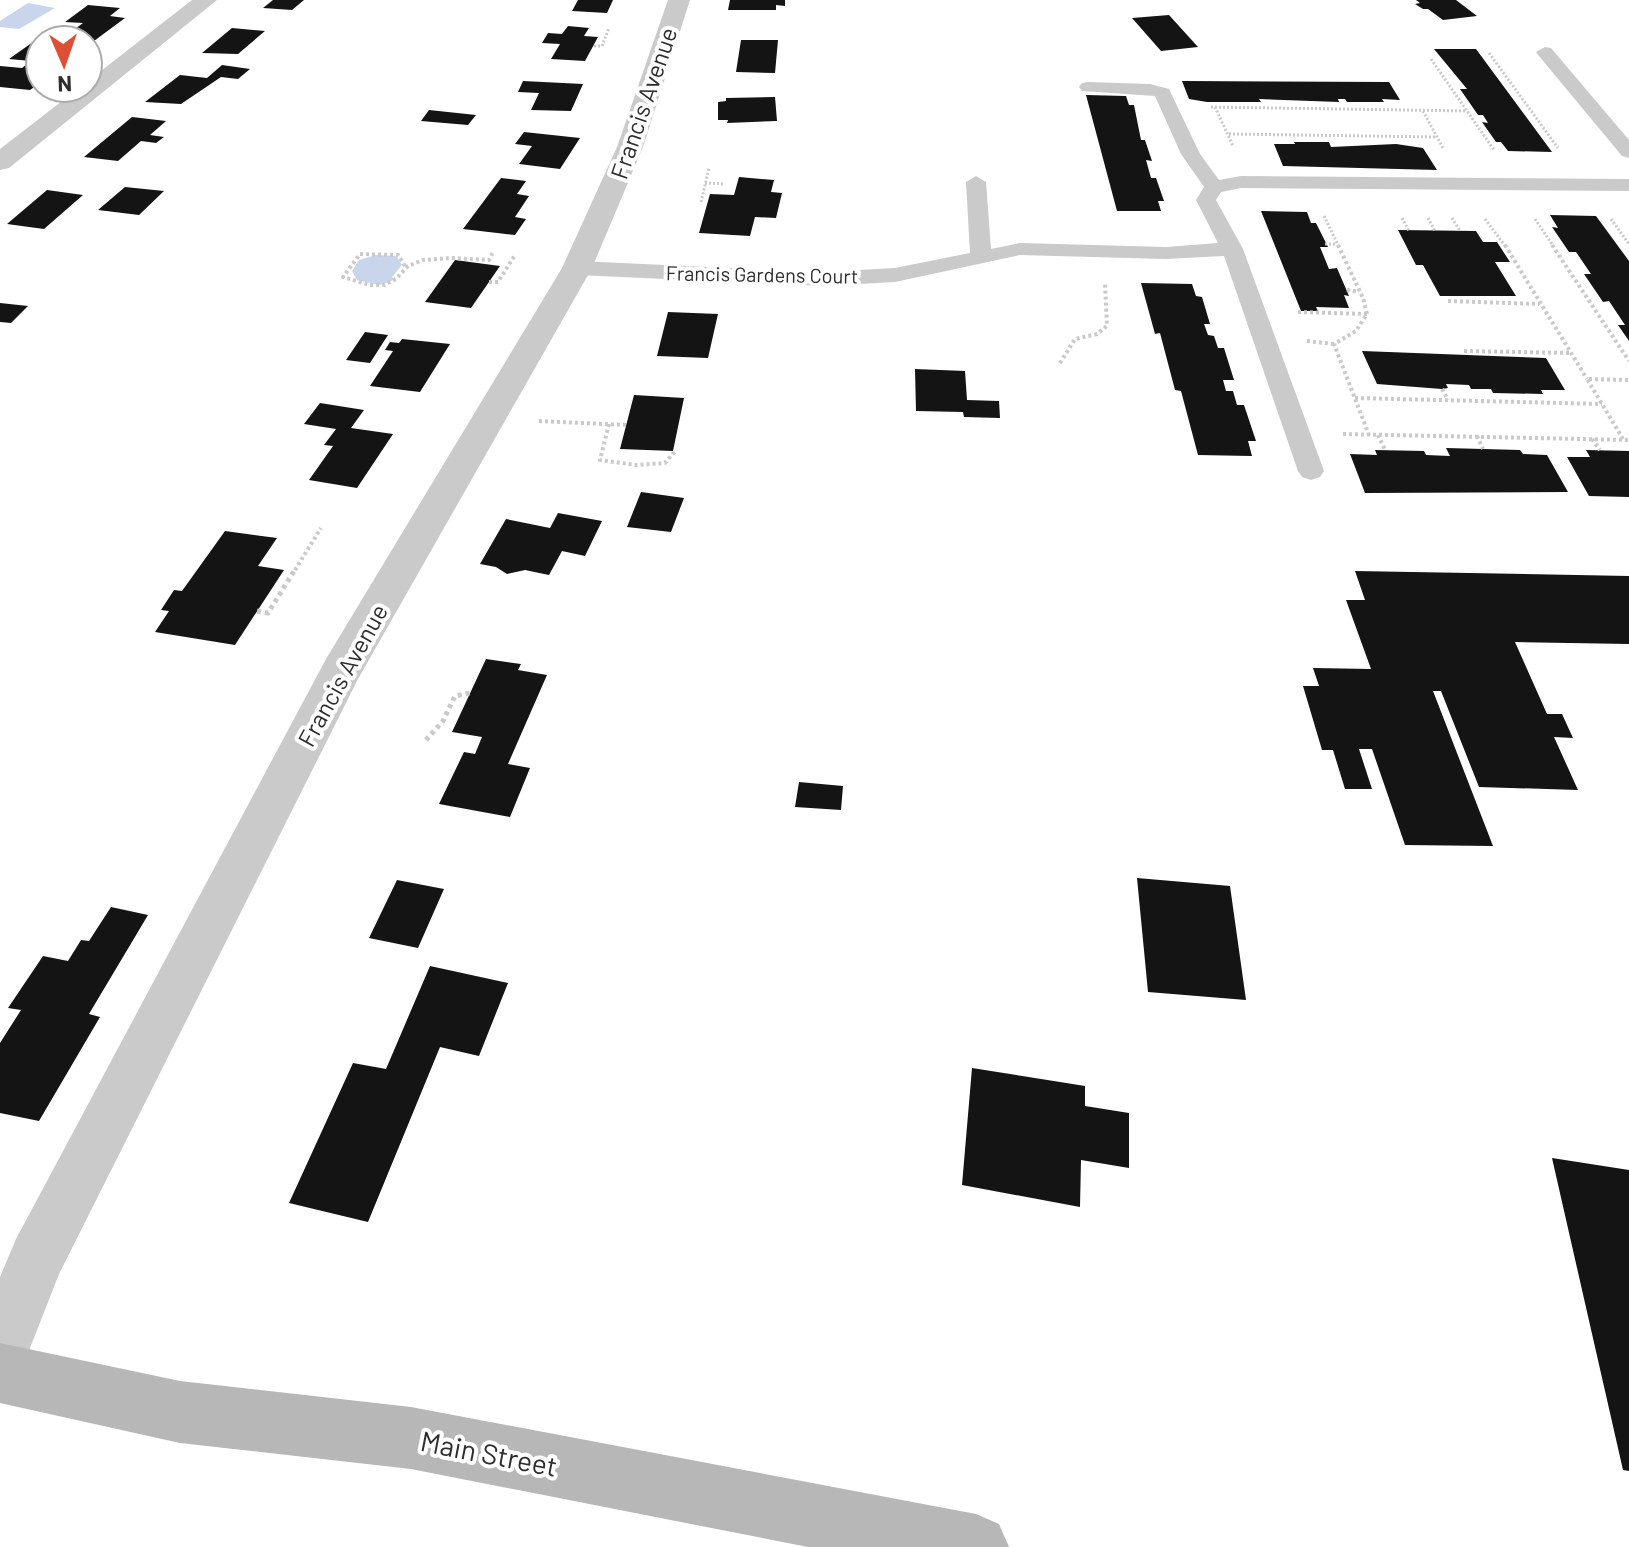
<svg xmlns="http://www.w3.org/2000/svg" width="1629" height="1547" font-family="Barlow,sans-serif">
<rect width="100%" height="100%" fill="#fff"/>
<!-- water -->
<path fill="#c8d5ea" d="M28 3 55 8 19 29 0 27V21Z
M376 255 396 256 402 265 392 277 394 280 380 285 357 280 352 271 359 260Z"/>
<!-- building -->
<path fill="#141414" d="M273 0H304L292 10 263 8Z
M578 0H613L607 13 572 11Z
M730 0H785V6L776 5V10H728Z
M1416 0H1456L1477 16 1443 20 1428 9H1423L1415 4 1420 3Z
M88 5 120 8 110 16 125 18 94 41 63 38 83 23 65 22Z
M1169 15 1198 47 1161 51 1132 18Z
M568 26 589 28 584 36 598 37 585 61 551 59 560 44 542 43 548 33 562 34Z
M232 28 265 31 238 54 202 53Z
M741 40H778L775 73 736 72Z
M33 42 40 43V83L30 90 0 87V66L22 68 31 61 9 59Z
M1434 49H1476L1552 152 1508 151 1501 142H1496L1482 122 1488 123 1483 115H1478L1460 89H1467Z
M222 65 250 69 238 79 221 77 181 104 145 102 180 75 207 78Z
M523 81 583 84 571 111 531 110 539 93 518 92Z
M1182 81 1389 82 1400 100 1382 99 1384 102H1347L1345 99H1338L1339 102 1259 99 1261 102H1207L1189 99Z
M1086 95 1126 96 1129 105H1134L1141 140H1145L1152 161 1146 160 1151 178H1156L1164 201H1158L1161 211H1117Z
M775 97 777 121 727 123 728 120H718V102L726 101V98Z
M429 110 476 115 468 125 421 121Z
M132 117 166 121 150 135 164 137 156 143 141 141 118 161 84 157Z
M524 132 580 138 560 169 519 164 532 146 515 144Z
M1294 142H1329L1331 147 1396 144 1423 148 1437 170 1283 166 1274 144H1295Z
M739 177 774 180 771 192 782 193 776 218 755 217 750 236 699 233 710 194 734 195Z
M501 178 526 181 517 194 529 196 515 217 526 219 515 235 463 229Z
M125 187 164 191 139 215 98 210Z
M47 190 83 195 44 229 7 224Z
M1261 211 1307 212 1311 223H1316L1328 247H1320L1329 269 1337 268 1349 296 1344 295 1349 308 1316 307 1318 311H1301Z
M1550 215 1596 216 1629 261V341L1618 325H1625L1609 301 1603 302 1584 274H1591L1576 252H1569L1552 227 1558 228Z
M1398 230 1476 231 1483 242H1497L1510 262H1495L1516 296H1440L1423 265H1416Z
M455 260 500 266 471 308 425 302Z
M1141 283 1192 284 1196 296 1202 297 1210 324H1204L1208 335 1214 336 1218 348H1224L1234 380H1223L1226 391H1233L1237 405H1244L1256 441H1248L1252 456 1198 455 1181 391 1175 390 1160 333 1155 334Z
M0 303 28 306 11 323 0 322Z
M668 312 718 314 708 358 657 356Z
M365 332 388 335 370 363 346 360Z
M402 339 450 344 420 392 370 386 393 351 385 350 390 342 399 343Z
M1362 351 1546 358 1565 390H1541L1543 394 1493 393 1491 389H1471L1469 385 1446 384 1448 388 1442 389 1377 384Z
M915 369 965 371 967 400 999 401 1000 418 964 417 963 412 916 411Z
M634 395 684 398 673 451 620 449Z
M320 403 364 410 351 428 393 434 357 488 309 480 333 446 324 445 336 429 304 424Z
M1446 448 1520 450 1523 454 1547 455 1568 492 1365 493 1350 454 1377 455 1375 450 1424 451 1426 455 1450 456Z
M1586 450 1629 451V497L1589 496 1567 457H1590Z
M641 492 684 498 671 532 627 527Z
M558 513 602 521 585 556 562 551 549 575 525 570 507 574 496 567 480 564 506 519 550 528Z
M225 531 277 538 258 566 284 570 235 645 155 632 169 611 161 610 174 590 182 591Z
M1355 571 1629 576V644L1515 642 1547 714H1562L1573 738 1554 737 1578 790 1479 787 1441 691H1433L1493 846 1405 845 1372 749H1359L1372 789H1345L1333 750H1322L1303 686H1319L1313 668 1371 669 1346 600H1365Z
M486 659 521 664 518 670 547 675 508 764 530 768 510 817 439 804 464 752 475 754 482 737 452 732Z
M799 782 843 786 841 810 795 807Z
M1137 878 1230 886 1246 1000 1148 992Z
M397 880 444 889 418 948 369 938Z
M111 907 148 915 89 1014 100 1017 39 1121 0 1113V1043L21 1010 8 1008 43 956 68 961 81 940 89 941Z
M430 966 508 983 479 1056 440 1047 368 1222 289 1203 353 1063 386 1069Z
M972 1068 1085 1086V1106L1129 1113V1168L1081 1160 1080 1207 962 1185Z
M1552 1158 1629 1170V1471L1623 1470Z"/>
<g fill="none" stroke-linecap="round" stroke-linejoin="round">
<!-- path-far2 -->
<path stroke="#cacaca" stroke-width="3" stroke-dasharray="2 2" stroke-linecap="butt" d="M594 46H602L609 28
M1489 53 1558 148
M1431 59 1494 150
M1211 107 1467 111
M1215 107 1233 146
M1423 111 1443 148
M1229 134 1437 137
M705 183 725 184
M701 202 709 168
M1324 216 1339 247
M1402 218 1409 231
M1428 218 1435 231
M1452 218 1460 231
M1485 219 1506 247
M1535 219 1554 247
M1611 219 1629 244
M1325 244H1337"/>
<!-- path-far1 -->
<path stroke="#cacaca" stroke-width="4" stroke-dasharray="3 3" stroke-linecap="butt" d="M1338 245 1363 298 1367 314 1356 331 1334 344 1369 435
M1505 245 1587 379
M1552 245 1629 361
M405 266 398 255 360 254 343 277 370 285H384L396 279 408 266 423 260 451 258 489 260 493 252
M489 282H498L515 255
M1347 290 1359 292
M1448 301 1539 304
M1298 312 1367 314
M1307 341 1334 344
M1464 351 1570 353
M1060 363 1075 339 1097 334 1107 326 1105 284
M1442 389 1448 400
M1355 398 1602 404
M539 421 626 425
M609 424 600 460 636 465 665 463 676 450
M1343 434 1629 440
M1378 435 1385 450
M1477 436 1483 449
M1592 439 1600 450
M1623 439 1587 379 1629 380
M295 570 321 528"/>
<!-- path -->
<path stroke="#cacaca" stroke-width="5" stroke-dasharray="4 4" stroke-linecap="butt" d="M257 611 268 613 296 568
M426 740 443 721 455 696 470 693"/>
<!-- service -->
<path fill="#cacaca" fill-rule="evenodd" d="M1545 47 1551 48 1629 140V158L1622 156 1539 56 1536 52Z
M1088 82 1150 84 1169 89 1200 154 1219 180 1241 176 1629 179V191L1241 188 1221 192 1216 200 1243 249 1324 471 1320 477 1311 480 1302 477 1298 471 1224 256 1166 259 1020 255 895 282 822 286 577 275 566 268 577 261 822 272 895 268 970 253 966 182 976 176 986 182 991 249 1020 243 1166 247 1218 243 1196 200 1204 187 1181 154 1155 96 1082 91 1079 87 1082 83Z"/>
<!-- minor -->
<path fill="#cacaca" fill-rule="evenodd" d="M192 0H217L9 168 0 170V149L79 88H88V81Z
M668 0H690L643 147 592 268 358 679 59 1274 21 1371 0 1380V1277L16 1239 326 659 562 268 617 147Z"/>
<!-- secondary -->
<path fill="#b7b7b7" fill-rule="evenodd" d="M0 1343 180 1381 411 1407 976 1514 999 1524 1009 1547H808L411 1469 180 1443 0 1403Z"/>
</g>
<g text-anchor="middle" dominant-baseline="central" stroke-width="8" stroke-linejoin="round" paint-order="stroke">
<!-- far-street labels -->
<g font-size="20" fill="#2d2d2d" stroke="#fff">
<text transform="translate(762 274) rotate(1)">Francis Gardens Court</text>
</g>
<!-- street labels -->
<g font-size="24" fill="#2d2d2d" stroke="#fff">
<text transform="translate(643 103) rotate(-71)">Francis Avenue</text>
<text transform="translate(342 675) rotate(-61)">Francis Avenue</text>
</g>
<!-- near-street labels -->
<g font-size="28" fill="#2d2d2d" stroke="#fff">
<text transform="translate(489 1453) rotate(11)">Main Street</text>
</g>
</g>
<!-- north arrow -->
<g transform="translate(64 64) rotate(178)"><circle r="38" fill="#ffffff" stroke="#ababab" stroke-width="2"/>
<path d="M0-6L14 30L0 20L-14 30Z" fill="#de5036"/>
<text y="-12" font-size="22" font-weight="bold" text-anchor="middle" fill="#2d2d2d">N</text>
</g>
</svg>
